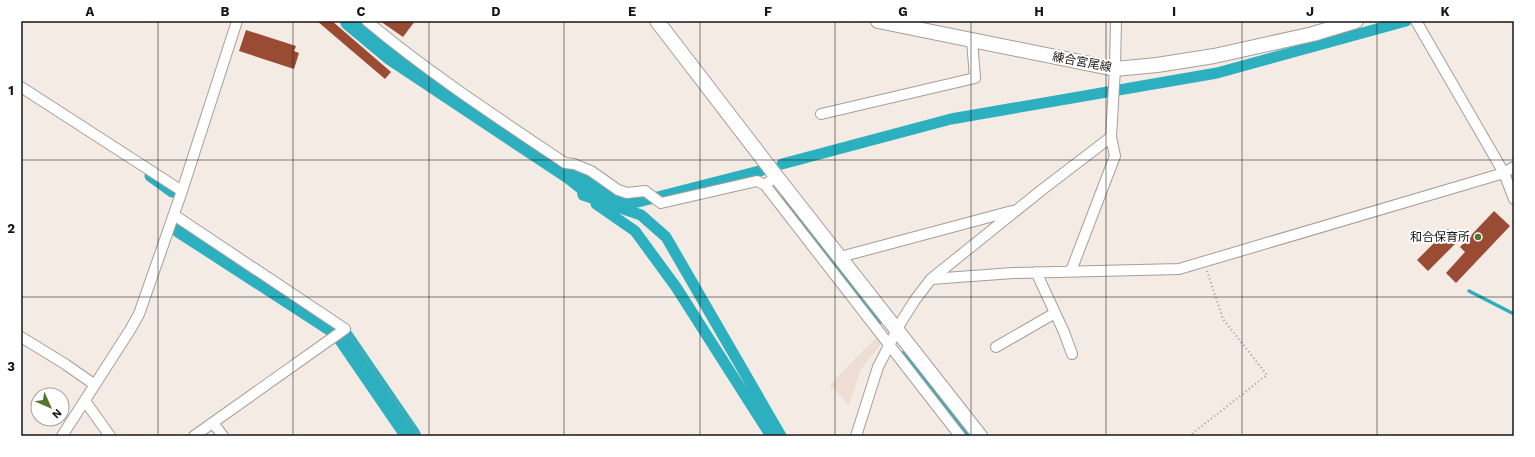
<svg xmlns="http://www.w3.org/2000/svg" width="1535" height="457" font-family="'Work Sans','Noto Sans JP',sans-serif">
<rect width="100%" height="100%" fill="#f4ebe5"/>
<!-- built -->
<path fill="#edddd2" d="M876 338 881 344 861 369 849 405 830 385Z"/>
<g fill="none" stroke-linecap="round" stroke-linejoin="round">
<!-- stream -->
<path stroke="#2cb0bf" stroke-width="3.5" d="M1469 291 1514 314"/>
<!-- canal -->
<path stroke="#2cb0bf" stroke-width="11" d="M782 164 951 119 1217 73 1406 21
M150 176 172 192
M581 183 583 195 641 215 666 237 781 436
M601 194 638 202 763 170
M784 201 877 320
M596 204 635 231 676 287 771 436
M905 356 967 436"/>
<!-- river -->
<path stroke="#2cb0bf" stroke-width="20" d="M350 21 392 56 571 175 581 183 601 194
M180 228 339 331 411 436"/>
</g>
<!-- building -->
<path fill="#994c33" d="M317 21H332L391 72 385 79Z
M380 21H415L403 37Z
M246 30 296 46 294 51 299 53 294 69 239 51Z
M1494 211 1510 226 1456 283 1446 273 1465 252 1460 247Z
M1448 229 1459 240 1428 271 1417 260Z"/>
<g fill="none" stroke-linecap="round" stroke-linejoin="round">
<defs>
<path id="street" d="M367 21C429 73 498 118 565 163L574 164 591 171 618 190 627 193 645 191 661 203 757 181 765 185
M1416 21 1504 173 1514 199
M21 87 182 191
M821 114 975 78 972 40
M770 181 765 185 960 436
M174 215 345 329 194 436
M840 257 1012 211
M1071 271 1115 156 1111 137 1115 69 1116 21
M1036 272 1064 332 1072 354
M931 279 1013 273 1179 269 1504 173 1514 167
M21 337 65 364 95 385
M996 347 1055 313
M85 401 110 436
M213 423 223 436
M62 436 130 330 139 314 182 191 237 21
M856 436 878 367 901 322 915 300 931 279 1043 189 1111 137"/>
<path id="secondary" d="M657 21 776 176 980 436
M878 21 1115 69 1157 65 1214 56 1313 34 1356 21"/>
</defs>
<!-- street casing -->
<use href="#street" stroke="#a79e99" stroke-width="12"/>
<!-- secondary casing -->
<use href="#secondary" stroke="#a79e99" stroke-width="16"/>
<!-- path -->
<path stroke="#9e9793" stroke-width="2" stroke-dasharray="1 3" stroke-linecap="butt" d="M351 337 420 436
M1189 436 1267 375 1223 319 1207 271"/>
<!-- street -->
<use href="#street" stroke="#fff" stroke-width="10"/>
<!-- secondary -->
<use href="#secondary" stroke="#fff" stroke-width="14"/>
</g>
<!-- grid -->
<path fill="none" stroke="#181513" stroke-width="1" stroke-opacity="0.55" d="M158 21V436M293 21V436M429 21V436M564 21V436M700 21V436M835 21V436M971 21V436M1106 21V436M1242 21V436M1377 21V436M21 160H1514M21 297H1514"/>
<!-- markers -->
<circle fill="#55752b" stroke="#fff" stroke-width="1.5" cx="1478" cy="237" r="4"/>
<g text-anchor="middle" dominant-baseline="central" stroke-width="4" stroke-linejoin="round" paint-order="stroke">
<!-- street labels -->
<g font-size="12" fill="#181513" stroke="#fff">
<text transform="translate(1082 62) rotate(11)">練合宮尾線</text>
</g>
<!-- poi labels -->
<g font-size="12" fill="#181513" stroke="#fff" text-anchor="end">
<text x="1470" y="237">和合保育所</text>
</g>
</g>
<!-- border -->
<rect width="1535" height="457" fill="none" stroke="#ffffff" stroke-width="44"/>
<!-- north arrow -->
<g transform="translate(50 407) rotate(135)"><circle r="19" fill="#ffffff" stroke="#a3a1a1"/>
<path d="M0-3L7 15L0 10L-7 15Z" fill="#55752b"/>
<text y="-6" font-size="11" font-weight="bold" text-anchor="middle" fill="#181513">N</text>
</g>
<rect x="22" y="22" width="1491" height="413" fill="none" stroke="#181513" stroke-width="1.5"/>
<g font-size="13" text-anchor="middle" font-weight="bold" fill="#181513">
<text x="90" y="16">A</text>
<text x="225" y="16">B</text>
<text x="361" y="16">C</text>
<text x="496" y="16">D</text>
<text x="632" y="16">E</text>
<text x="768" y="16">F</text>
<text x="903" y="16">G</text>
<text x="1039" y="16">H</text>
<text x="1174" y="16">I</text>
<text x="1310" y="16">J</text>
<text x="1445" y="16">K</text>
<text x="11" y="95">1</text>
<text x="11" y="233">2</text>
<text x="11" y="371">3</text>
</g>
</svg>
